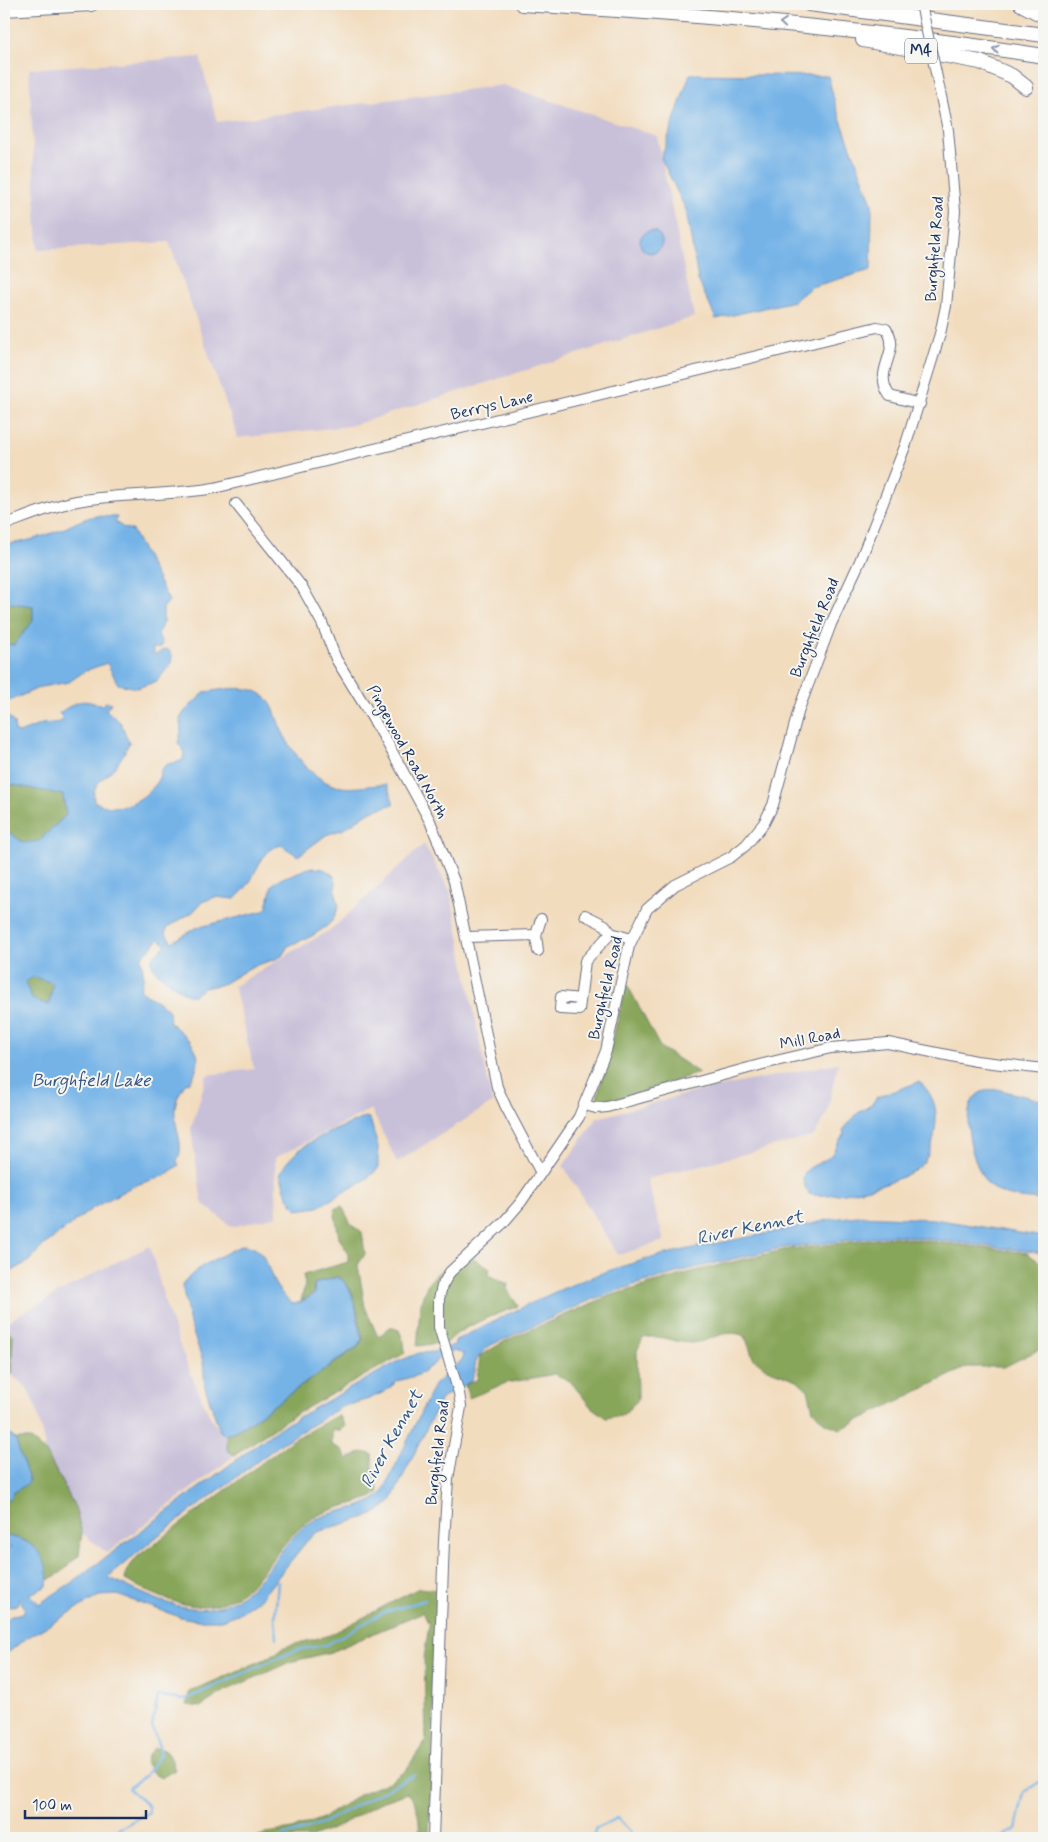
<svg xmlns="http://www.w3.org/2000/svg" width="1048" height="1842" font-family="Mynerve,sans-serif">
<rect width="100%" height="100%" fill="#f6f6f2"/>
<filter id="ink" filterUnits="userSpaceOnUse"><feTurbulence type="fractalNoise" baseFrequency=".02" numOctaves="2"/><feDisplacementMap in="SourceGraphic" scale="10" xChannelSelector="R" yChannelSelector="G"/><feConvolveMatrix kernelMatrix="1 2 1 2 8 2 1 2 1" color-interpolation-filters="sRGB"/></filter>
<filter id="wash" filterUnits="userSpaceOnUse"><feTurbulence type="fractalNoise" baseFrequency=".0096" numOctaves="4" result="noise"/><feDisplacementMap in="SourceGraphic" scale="20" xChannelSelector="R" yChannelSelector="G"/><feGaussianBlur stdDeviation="1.12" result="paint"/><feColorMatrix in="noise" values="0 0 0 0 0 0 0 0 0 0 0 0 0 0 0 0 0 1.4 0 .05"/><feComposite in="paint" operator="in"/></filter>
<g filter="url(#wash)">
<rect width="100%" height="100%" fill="#f2dcbe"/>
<!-- industrial -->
<path fill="#c8bfd8" d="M200 57 217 122 503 85 657 136 694 317 350 426 238 438 169 242 38 250 29 69Z
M424 844 450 891 492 1103 397 1162 371 1109 275 1158 277 1216 232 1227 202 1203 191 1129 207 1075 254 1069 234 986 333 928Z
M838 1063 827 1113 814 1136 647 1179 664 1241 618 1255 563 1166 597 1118 699 1091Z
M150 1246 166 1306 185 1360 209 1415 220 1431 226 1435 227 1450 235 1455 107 1553 82 1533 75 1507 46 1452 36 1407 26 1387 11 1374 13 1336 4 1323 102 1269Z"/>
<!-- forest -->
<path fill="#88a65a" stroke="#526a5c" d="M4 602 33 606V621L14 645 4 644Z
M4 783 63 795 66 815 39 841 24 844 4 829Z
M34 977 53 983 50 1005 32 999 25 982Z
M627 984 660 1047 699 1073 612 1101 597 1098Z
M342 1206 351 1224 362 1232 365 1254 358 1265 365 1307 378 1337 390 1327 399 1330 404 1342 405 1353 287 1419 235 1455 227 1450V1435L244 1426 358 1347 363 1339C357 1319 358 1288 338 1277L319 1281 313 1285 314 1293 301 1301 305 1284 303 1275 348 1262V1253L339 1238 334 1209Z
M894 1237 1027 1253 1044 1265V1347L1004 1367H967L841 1429 825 1423 813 1410 808 1390 797 1380 767 1369 753 1358 745 1336C723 1327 711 1343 689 1343 672 1342 662 1334 643 1338L637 1351 638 1400 623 1415 606 1418 591 1407 570 1381 555 1374 506 1383 469 1398 465 1385 477 1380 480 1356 507 1340 609 1296 695 1271 783 1250Z
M473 1258 490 1269 488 1275 508 1284 507 1289 518 1306C499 1314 460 1326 448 1342L417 1346C421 1316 415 1286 445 1268 454 1263 457 1261 467 1263Z
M4 1326 13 1336 11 1374 5 1391Z
M338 1415 345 1426 341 1430H332V1445L341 1449 347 1459 362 1452 372 1454 374 1480 379 1492 373 1497C351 1506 325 1508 306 1523 286 1538 272 1561 256 1579 215 1625 170 1603 125 1580L127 1570 138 1556 291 1441Z
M15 1439H30L46 1452 75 1507 82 1533 79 1555 62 1572 48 1580C45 1552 32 1538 4 1536V1500C8 1498 27 1483 29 1480Z
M419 1588 438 1590 429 1838H419C420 1823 419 1805 408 1793L379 1803 339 1826 310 1838H254L266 1833 293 1829 323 1818 362 1793 391 1781 406 1770 426 1740 424 1658 429 1625 423 1612 331 1652 290 1662 225 1691 200 1707 187 1705 189 1692 272 1656 284 1647 330 1635Z
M154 1748C170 1749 170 1756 175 1770L161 1778 154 1774 145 1763 148 1754Z"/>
<!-- water -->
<path fill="#74b3e7" stroke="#4871a2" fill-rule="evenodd" d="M690 74 828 76 836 107 872 203 871 270 811 287 794 301 716 319 698 280 686 210 661 158Z
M640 242a11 11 0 1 1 22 0a11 11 0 1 1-22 0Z
M97 516 117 517 115 522 124 528 132 530 169 601 163 608V622L158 634 162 644 160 648H152L155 655 165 649 169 650 172 655V663L157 681 137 688 118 684 107 663 85 671 69 682 41 687 9 701H4V644L14 645 33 621V606L4 602V544C24 543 42 537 60 530 73 525 82 518 97 516Z
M226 689C240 688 255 687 266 698 274 705 277 720 281 729 291 750 308 774 330 784 349 792 367 784 387 785L394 804 371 811 344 829 326 835 298 856 281 845C264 849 258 867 251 880 247 887 241 893 235 899L215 897 202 902 193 912 168 927 165 933 172 942 196 928 263 911 267 907 272 885 280 879 309 868 324 869 333 875 336 882 335 890 339 906 333 920 327 926 312 936 288 946 282 956 276 959 251 967 223 984 204 988 194 995H187C179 988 147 970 152 959 154 954 162 949 166 945L159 939 141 958 144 976 140 989C148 999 161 1000 169 1011 170 1014 169 1019 170 1023 192 1041 209 1055 189 1083L186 1082C181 1091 176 1098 175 1108 173 1127 186 1144 177 1162L179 1165 164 1176 133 1186 93 1208 43 1246 29 1261 4 1276V829L24 843 39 841 66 815 63 795 4 783V712L14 723 15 732 19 733 42 724 61 722 63 718 59 713C78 701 80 698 102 705L106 702 111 703 106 710 121 723 129 743C125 752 120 761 114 768 104 778 91 785 94 801 116 815 142 802 156 784 160 779 159 773 162 769 167 761 176 764 183 760L184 751 178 743 181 732 180 719 185 711 205 692ZM34 977 53 983 49 1005 32 999 25 982Z
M919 1082C930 1090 937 1105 936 1119 935 1135 932 1156 918 1168 900 1183 831 1200 809 1194 791 1165 819 1168 831 1155 836 1149 838 1141 844 1135L843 1130 858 1113 871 1105 877 1097Z
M997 1089 1044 1101V1200C1028 1199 1006 1198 992 1188 974 1174 958 1114 976 1096 982 1090 990 1090 997 1089Z
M366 1117 370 1119 378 1147V1169L365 1180 318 1207 297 1210 287 1196 280 1173C297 1141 335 1131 366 1117Z
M858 1216 934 1219 1044 1237V1253L894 1235 781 1248 694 1268 634 1285 591 1300 491 1345C482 1352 473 1360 475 1372L471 1381 441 1399 390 1503 373 1515 317 1532 307 1541 261 1598 238 1614 221 1620H197L180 1617 117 1595 99 1596 25 1639 4 1656V1621L13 1615 23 1613 25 1608 19 1599 17 1605 10 1607 4 1606V1552L11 1547 4 1544V1536C32 1538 51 1556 47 1586L30 1594 39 1604 74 1581 279 1428 397 1362 419 1353 434 1352 454 1345 456 1340C509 1314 563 1285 620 1267 689 1245 762 1237 832 1219ZM454 1351 464 1354 462 1360 434 1385 382 1494C363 1512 330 1508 308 1524 288 1538 274 1563 258 1581 212 1632 158 1601 108 1577L159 1535 282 1443 341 1407 369 1399 384 1392 398 1381 418 1375 434 1364 437 1359Z
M242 1245C265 1246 267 1266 274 1282 278 1290 286 1299 293 1304L301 1302 315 1294 314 1285 319 1282 338 1277C357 1289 356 1319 362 1339L358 1346 244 1426 226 1435 220 1431 205 1387 203 1361 190 1324 182 1285C197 1265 220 1257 242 1245Z
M4 1429 15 1439 29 1480 28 1483 13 1493 11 1498 4 1500Z"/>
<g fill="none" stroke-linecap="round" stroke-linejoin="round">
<!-- stream -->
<path stroke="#74b3e7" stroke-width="2.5" d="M277 1638 275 1618 278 1582
M113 1838 115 1831 149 1812 148 1806 128 1788 145 1776 161 1753 152 1726 158 1696 184 1700 296 1650 326 1645 382 1613 425 1600
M277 1838 317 1826 414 1775
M594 1838 595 1829 618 1818 636 1838
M663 1838 682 1834 707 1838
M1000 1838 1016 1829 1024 1792 1044 1779"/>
</g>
</g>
<g filter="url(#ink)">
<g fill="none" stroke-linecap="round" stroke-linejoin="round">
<defs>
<path id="minor" d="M236 504 302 587 322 623 336 659 384 737 430 821 454 881 497 1087 506 1107 541 1173
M4 525C28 516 51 506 77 501 122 493 169 496 214 488L877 327 886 329C903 351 871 370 890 396L920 404
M585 915 605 925 611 933 631 939
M536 935 541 919
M467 937 536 935 538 951
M580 999 561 997 560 1009 579 1010 585 961 611 933
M585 1105 596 1108 607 1107 763 1064 831 1048 888 1043 976 1061 1044 1069
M433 1838 444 1541 448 1479 461 1407 459 1393 439 1327V1299L442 1286 450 1272 503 1223 521 1202 579 1117 606 1051 629 946 647 909 675 885 731 857 746 845 764 823 773 805 799 709 831 624 860 561 906 444 940 334 946 306 955 211 948 130 939 87"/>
<path id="highway" d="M522 4C697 14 871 29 1044 56
M809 4 1044 35
M1021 4 1044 16
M4 9 91 4
M863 40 980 62 1012 76 1026 87"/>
</defs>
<!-- minor casing -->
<use href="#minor" stroke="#666c80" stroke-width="12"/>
<!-- highway casing -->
<use href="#highway" stroke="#666c80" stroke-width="16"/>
<!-- minor -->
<use href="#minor" stroke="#fff" stroke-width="10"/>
<!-- highway -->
<use href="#highway" stroke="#fff" stroke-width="14"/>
<defs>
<path id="minor-bridge" d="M921 4 939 87"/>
</defs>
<!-- minor-bridge casing -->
<use href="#minor-bridge" stroke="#666c80" stroke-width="12" stroke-linecap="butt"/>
<!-- minor-bridge -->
<use href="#minor-bridge" stroke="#fff" stroke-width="10"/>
</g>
<!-- one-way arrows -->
<defs><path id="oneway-chevron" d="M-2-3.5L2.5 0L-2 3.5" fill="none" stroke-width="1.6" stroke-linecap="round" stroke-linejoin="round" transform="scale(1.25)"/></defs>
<g stroke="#8d97ae">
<use href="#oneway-chevron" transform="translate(783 23) rotate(-175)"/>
<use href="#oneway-chevron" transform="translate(996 49) rotate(-171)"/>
</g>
</g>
<g text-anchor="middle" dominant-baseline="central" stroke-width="4" stroke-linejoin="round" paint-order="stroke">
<!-- shield labels -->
<rect fill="#f6f6f2" stroke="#5d6b8a" stroke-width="1" x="905" y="38.5" width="32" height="25" rx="4"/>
<g font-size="15" font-weight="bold" fill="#1b2f5e">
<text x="921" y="51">M4</text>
</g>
<!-- street labels -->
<g font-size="16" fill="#1b2f5e" stroke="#f6f6f2">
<text transform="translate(935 249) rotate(-86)">Burghfield Road</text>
<text transform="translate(492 406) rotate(-13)">Berrys Lane</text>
<text transform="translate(815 628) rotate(-68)">Burghfield Road</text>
<text transform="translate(407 752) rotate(61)">Pingewood Road North</text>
<text transform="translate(606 988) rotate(-77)">Burghfield Road</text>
<text transform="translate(810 1039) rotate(-11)">Mill Road</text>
<text transform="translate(438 1453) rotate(-83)">Burghfield Road</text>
</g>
<!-- water labels -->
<g font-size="18" font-style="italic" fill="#365787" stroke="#f6f6f2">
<text x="91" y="1081">Burghfield Lake</text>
<text transform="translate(750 1228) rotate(-12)">River Kennet</text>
<text transform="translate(392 1439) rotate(-61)">River Kennet</text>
</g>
</g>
<!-- margin -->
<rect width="1048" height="1842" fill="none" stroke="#f6f6f2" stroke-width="20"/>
<!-- scale -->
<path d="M25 1810v8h121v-8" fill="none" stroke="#1b2f5e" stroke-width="2.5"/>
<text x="32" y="1810" font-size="15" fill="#1b2f5e" stroke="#f6f6f2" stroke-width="4" paint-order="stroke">100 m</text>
</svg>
